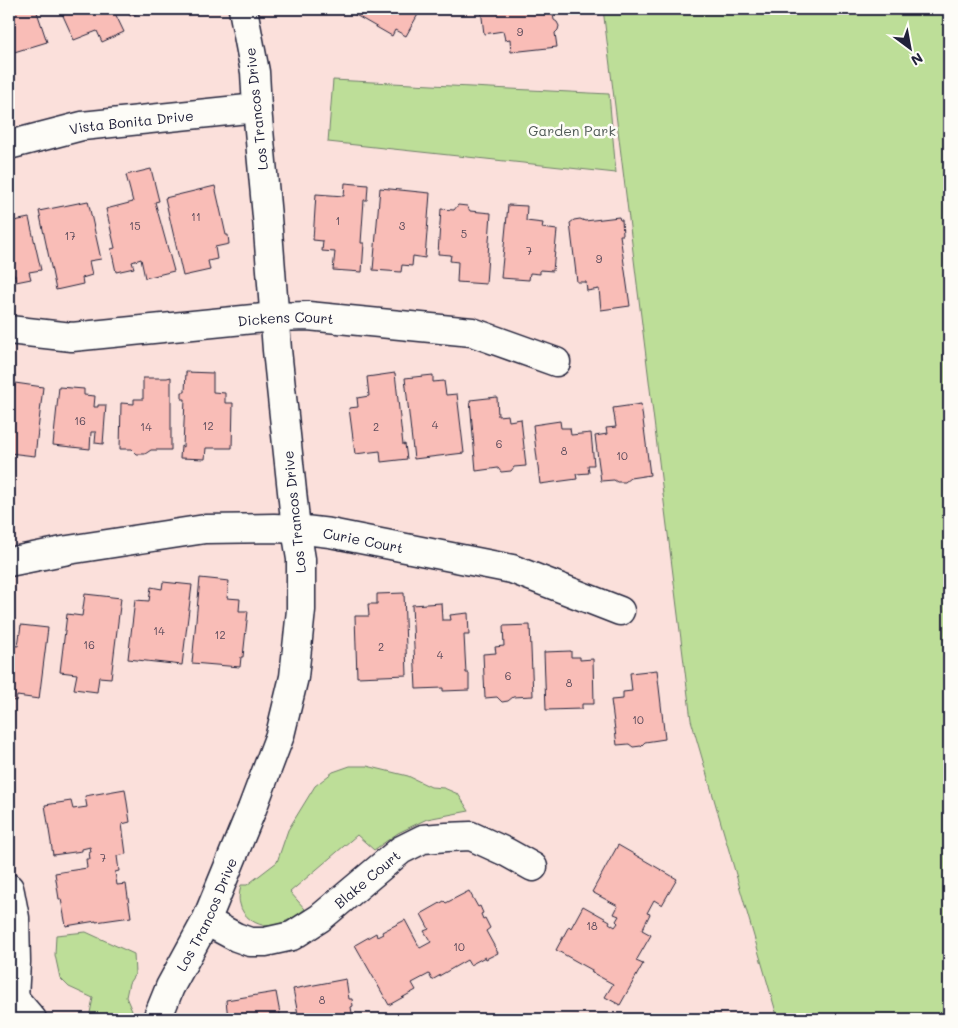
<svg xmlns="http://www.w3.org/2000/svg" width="958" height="1028" font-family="Mali,sans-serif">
<rect width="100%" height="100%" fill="#fcefea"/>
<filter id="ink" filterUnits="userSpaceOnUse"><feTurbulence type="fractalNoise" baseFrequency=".02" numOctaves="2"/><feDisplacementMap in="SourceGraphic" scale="10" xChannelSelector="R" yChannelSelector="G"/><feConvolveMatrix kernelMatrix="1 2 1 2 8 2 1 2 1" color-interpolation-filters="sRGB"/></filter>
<g filter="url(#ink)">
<!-- built -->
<path fill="#fbe0db" d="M9 9H949V1019H9Z"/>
<!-- green -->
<path fill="#bdde98" stroke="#70806a" d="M603 9H949V1019H778L691 720Z
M333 80 609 94 616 173 328 142Z
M350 766H367L408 776 431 787 444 788 458 794 469 811 427 819 398 833 374 850 357 835 290 892 305 909C295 917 282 925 269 926 257 926 242 917 240 904 238 898 240 891 241 885H247L277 862 288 830 315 786 333 772Z
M86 932 134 954 135 974 129 983 126 997 132 1011 126 1019H93L89 1018 93 998 69 987 60 978 55 955 56 935Z"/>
<!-- building -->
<path fill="#f9bdb7" stroke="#22223b" d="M9 9H36L47 42 11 53 9 47Z
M60 9H113L124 32 102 42 97 31 74 40Z
M127 9H150L130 16Z
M345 9H421L406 36 395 30 392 36Z
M481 9H552L554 20 557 22 559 26 558 30 555 33 557 47 511 52 510 39 505 40 503 31 484 34Z
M151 169 159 201 155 202 174 271 145 278 141 259 132 262 134 268 116 272 111 249 115 248 106 209 133 202 126 175Z
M345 183 368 185 367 200H364L361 243H364L362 272 333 270 335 252 322 251 323 241 313 240 316 194 344 196Z
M215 186 226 235H228L229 244 215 247 217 259 208 261 210 270 183 276 165 198Z
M380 188 430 193 425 258 413 256 412 266 402 265 401 272 373 270Z
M88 201 101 259 89 261 92 275 82 278 83 284 56 290 39 211Z
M458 205 467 206 470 211 491 213 486 284 457 282 458 262 450 261 451 255 438 254 441 209 454 210Z
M508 205 527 206 526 221 543 223 542 228 557 230 553 271 540 270V274L530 273 529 280 501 278Z
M619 217 620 220H622L623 235H620L630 306 601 310 599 289 587 291 586 282H577L570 223 574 220 580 219 585 221Z
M29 218 41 270 29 272 31 279 16 282 15 275 9 276V222Z
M186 372 213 373V392L225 393V403H233L232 448H206L205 459 180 458 181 446 183 447 185 399H182V392H185Z
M395 373 403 445 405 444 407 459 381 462 380 451 355 454 349 408 358 407 357 398 369 396 367 377Z
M433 375V382L444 381 446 395 457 394 464 453 414 459 405 378Z
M171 377V450H151L145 454H137L132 449H120L121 403 134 404V399H143V378H167Z
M15 383 43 387 35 456 9 453V401H13Z
M59 387 84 389V395L95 396 94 407H98V405H106L103 444 95 443 96 432H91L90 449 53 445Z
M497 397 498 416 508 415 509 421 521 419 526 466 514 467 511 471 501 472 498 468 476 471 470 400Z
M641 404 650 475 630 478 625 482H617L614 480 601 481 595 436 607 434 606 428 616 427 613 408Z
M560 421 561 428H570L571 435 591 433 594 465H588L589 473 576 474 577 479 540 484 533 425Z
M200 578 229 581 227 598 240 599 239 611H248L243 657H241L240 667 192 663Z
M163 582 192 585 182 665 128 659 135 600 149 601 151 587 162 589Z
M404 593 407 675 357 677 355 616H369L368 604H377V594Z
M85 594 121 598 111 678 99 677 97 692 74 689 77 674 60 672 67 614 82 616Z
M441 603 442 620H451L450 615 468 613 469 635H464L466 673H469V690L443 691V688L416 689 412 605Z
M21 625 48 628 39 699 17 696 16 701 9 700V645L18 646Z
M530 625 533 696 513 697 508 701 502 702 497 697 485 698 483 654 496 653 495 647 504 646 503 626Z
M571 651V657H580V660L593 659 594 704H582V709L546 710 544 652Z
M657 670 665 739 645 742 641 746 633 747 629 744 617 745 611 700 623 699V692L632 691 630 673Z
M125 789 130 822 122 824 126 854 117 856 119 871 115 872 117 885 126 884 131 917 96 922V921L66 926 61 899H59L55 873 87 868 86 859H90L89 852H91L90 847 82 849V851L53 855 45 805 71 801 73 809 87 807 85 796Z
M618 845 677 879 662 905 654 900 647 913 650 914 642 930 651 935 636 961 643 964 620 1005 605 997 613 984 591 972 592 970 556 950 569 926 571 928 583 906 610 921 609 923 615 927 618 923 616 921 619 916 614 914 618 906 592 892Z
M469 891 478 907 480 906 483 913 481 914 483 919 485 918 490 928 486 931 498 953 486 959 485 957 470 965 467 960 432 980 429 974 412 983 416 990 389 1005 355 945 376 933 377 937 383 934 382 932 405 920 420 948 431 942 424 931 429 929 421 914 444 901 446 903Z
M346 979 349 999H352L353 1006 351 1007 352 1013H354L355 1019H299L293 989Z
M276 992 281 1019H228L226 1000Z"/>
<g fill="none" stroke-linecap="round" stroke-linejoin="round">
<defs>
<g id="street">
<path id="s1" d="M9 330 72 337 274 317 308 316 472 332 556 362"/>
<path id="s2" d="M9 562 68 550 205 529 274 528 296 529 330 533 512 569 620 611"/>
<path d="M9 888 10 892 15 918 16 962 14 998"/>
<path id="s3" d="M206 921 236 937 250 942H265L292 936 320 918 401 850 423 839 447 837 471 836 506 852 533 867"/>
<path d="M9 995 14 998 32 1019"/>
</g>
<g id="secondary">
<path id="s4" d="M9 145 82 126 257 108"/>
<path id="s5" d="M157 1019 170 987 206 921 252 809 280 735 294 677 301 610V559L296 529 277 350 267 217 257 108 255 72 243 9"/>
</g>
</defs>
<!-- street casing -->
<use href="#street" stroke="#22223b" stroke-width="31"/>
<!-- secondary casing -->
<use href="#secondary" stroke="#22223b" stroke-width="31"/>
<!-- street -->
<use href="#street" stroke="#fdfcf7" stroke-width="28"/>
<!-- secondary -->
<use href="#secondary" stroke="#fdfcf7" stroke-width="28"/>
</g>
</g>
<g text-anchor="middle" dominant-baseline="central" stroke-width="5" stroke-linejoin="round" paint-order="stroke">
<!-- number labels -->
<g font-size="11" fill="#58495a">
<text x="520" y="31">9</text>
<text x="196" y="216">11</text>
<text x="338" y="220">1</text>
<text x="135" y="225">15</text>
<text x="402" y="225">3</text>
<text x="464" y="233">5</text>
<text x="70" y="235">17</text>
<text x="529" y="250">7</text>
<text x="599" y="258">9</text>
<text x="80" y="420">16</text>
<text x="435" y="424">4</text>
<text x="208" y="425">12</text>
<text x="146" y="426">14</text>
<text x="376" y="426">2</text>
<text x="499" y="443">6</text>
<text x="564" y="450">8</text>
<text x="622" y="455">10</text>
<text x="159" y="630">14</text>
<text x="220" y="634">12</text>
<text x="89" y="644">16</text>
<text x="381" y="646">2</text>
<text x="440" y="654">4</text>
<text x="508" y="675">6</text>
<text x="569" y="682">8</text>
<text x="638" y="719">10</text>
<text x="103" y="857">7</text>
<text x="592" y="925">18</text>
<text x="459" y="946">10</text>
<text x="322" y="999">8</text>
</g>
<!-- street labels -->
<g font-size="14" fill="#22223b" stroke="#fdfcf7">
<text transform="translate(256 109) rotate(-96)">Los Trancos Drive</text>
<text stroke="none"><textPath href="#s4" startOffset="125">Vista Bonita Drive</textPath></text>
<text stroke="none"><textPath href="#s1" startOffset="278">Dickens Court</textPath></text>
<text transform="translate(294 512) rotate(-96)">Los Trancos Drive</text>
<text stroke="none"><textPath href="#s2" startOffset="358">Curie Court</textPath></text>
<text stroke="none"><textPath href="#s3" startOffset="186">Blake Court</textPath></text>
<text stroke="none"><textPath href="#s5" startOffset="116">Los Trancos Drive</textPath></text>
</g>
<!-- park labels -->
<g font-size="14" fill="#505a57" stroke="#fdfcf7">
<text x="572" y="130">Garden Park</text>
</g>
</g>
<!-- margin -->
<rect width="958" height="1028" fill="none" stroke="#fdfcf7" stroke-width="30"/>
<rect x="15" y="15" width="928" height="998" fill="none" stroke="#22223b" stroke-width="2" filter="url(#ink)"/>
<!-- north arrow -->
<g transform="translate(910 48) rotate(148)" stroke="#fdfcf7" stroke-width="4" paint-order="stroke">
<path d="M0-4L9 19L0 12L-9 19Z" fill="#22223b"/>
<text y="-8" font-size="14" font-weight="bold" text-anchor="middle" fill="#22223b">N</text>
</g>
</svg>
